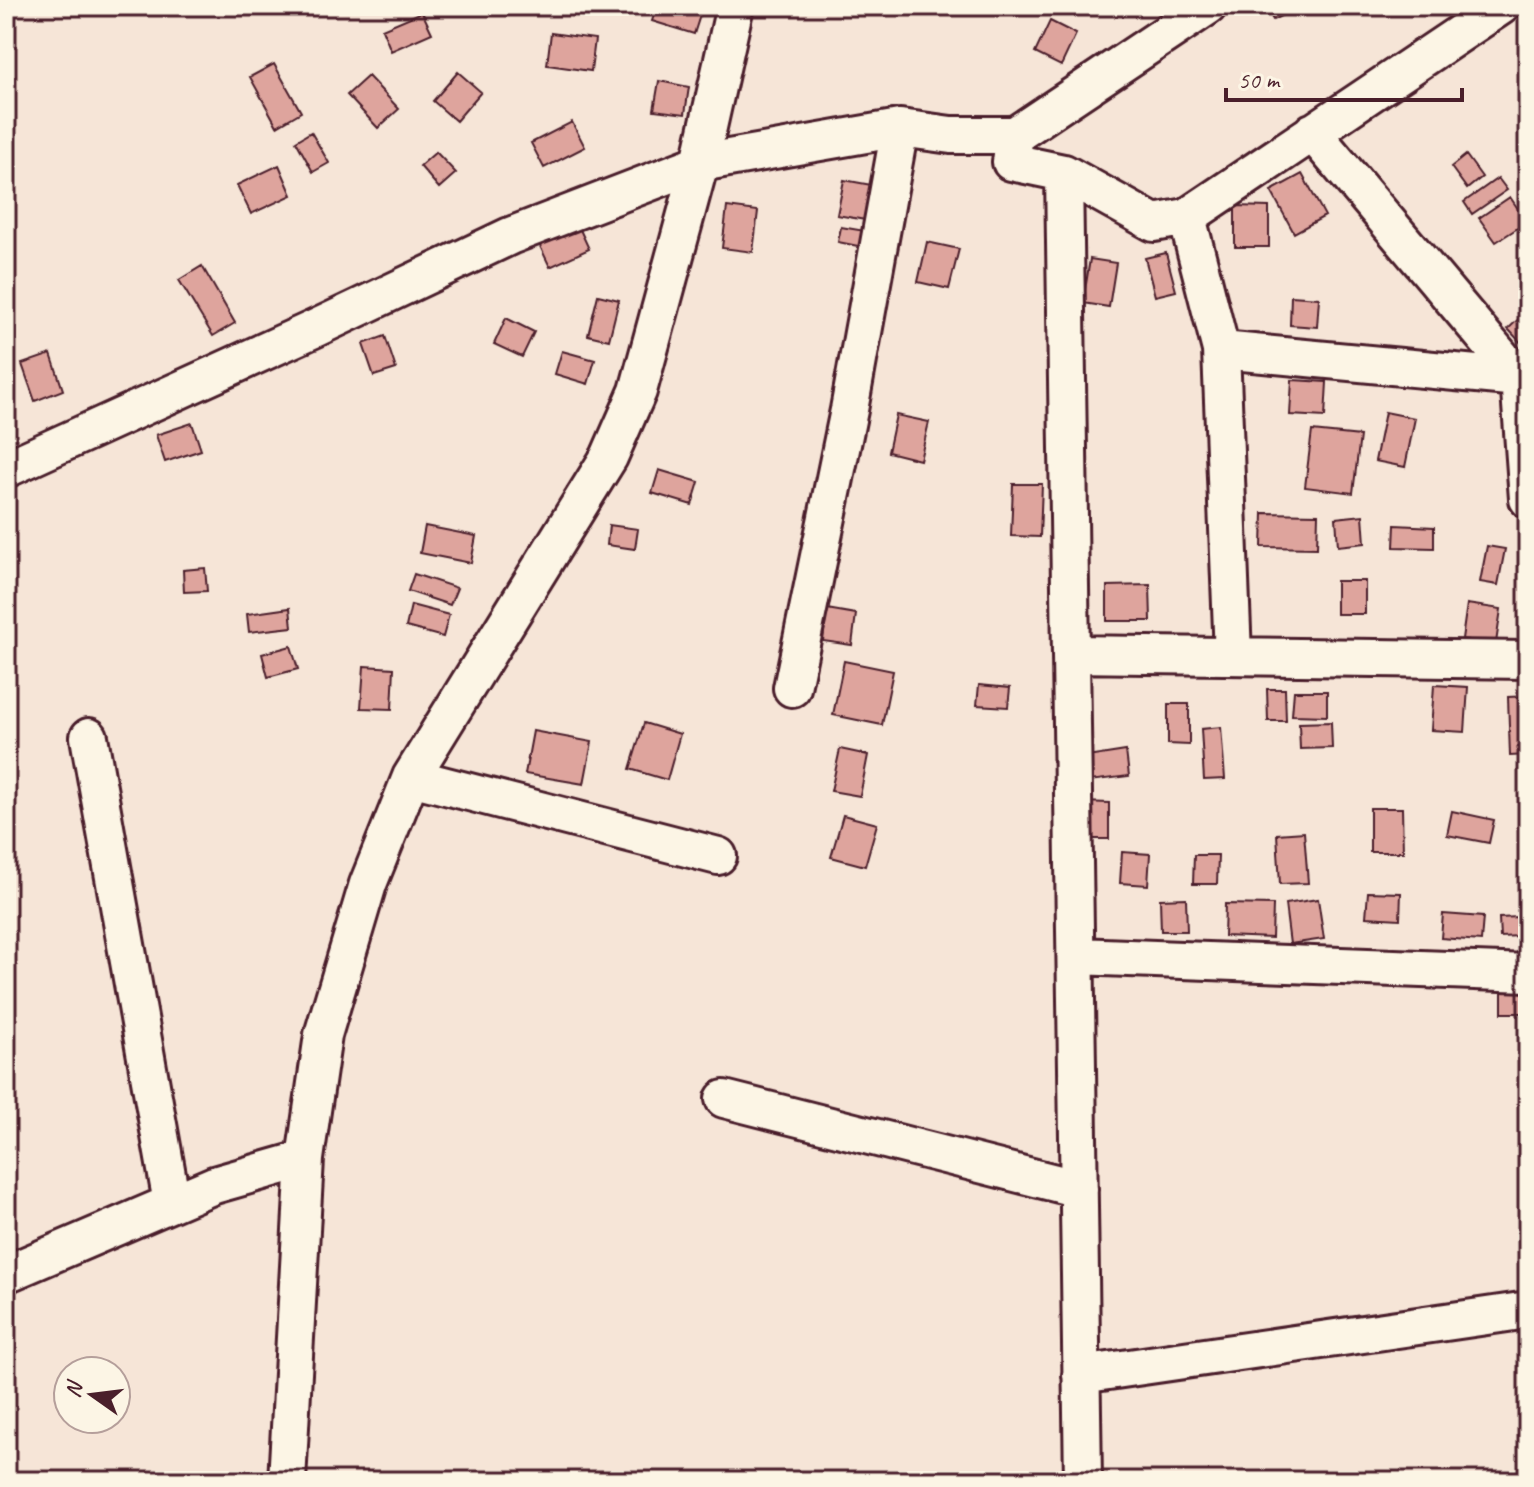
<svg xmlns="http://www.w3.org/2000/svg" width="1534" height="1487" font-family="Caveat,sans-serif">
<rect width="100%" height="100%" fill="#f6e5d7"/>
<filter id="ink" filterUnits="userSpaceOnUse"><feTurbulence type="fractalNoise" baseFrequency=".0125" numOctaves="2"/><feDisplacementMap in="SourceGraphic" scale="16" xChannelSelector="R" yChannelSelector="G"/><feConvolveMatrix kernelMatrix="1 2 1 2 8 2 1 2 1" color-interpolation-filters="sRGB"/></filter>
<g filter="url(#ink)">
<!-- building -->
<path fill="#dea49d" stroke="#4a1f2b" stroke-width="2" d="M657 6H703L694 34 652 21Z
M1265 6H1293L1295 9 1273 20Z
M422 12 432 33 391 51 382 29Z
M1050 21 1076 34 1061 66 1035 53Z
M551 33 595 39 591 71 547 65Z
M274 64 301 112 277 126 250 77Z
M458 72 481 92 456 121 433 101Z
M368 76 399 109 378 128 347 95Z
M659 81 689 87 685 114 654 110Z
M572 122 585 147 544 168 531 143Z
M311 132 329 163 313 172 296 141Z
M436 152 456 173 439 188 420 166Z
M1466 155 1482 177 1467 189 1451 167Z
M279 165 292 195 251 214 237 185Z
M1302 174 1325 216 1294 233 1271 191Z
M1498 178 1507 190 1472 214 1464 202Z
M844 180 877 186 871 221 837 215Z
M1510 197 1527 222 1496 242 1479 218Z
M1235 206 1269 207V247H1235Z
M727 207 758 211 753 252 722 248Z
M577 223 589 249 550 267 538 242Z
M841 227 865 231 863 247 838 242Z
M927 242 959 249 949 289 918 282Z
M1166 253 1176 291 1155 296 1145 258Z
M1090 259 1116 263 1109 307 1083 303Z
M202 266 235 323 213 336 179 280Z
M598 295 619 300 609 340 588 335Z
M1291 296 1319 298 1317 327 1290 325Z
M1528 310V344L1525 347 1508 329Z
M506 318 534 332 522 357 494 344Z
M385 336 396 369 374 376 363 344Z
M562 351 595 360 588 384 555 374Z
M51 354 63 390 35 401 22 364Z
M1292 380 1327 382 1325 417 1290 415Z
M1385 412 1415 418 1405 467 1375 461Z
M896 415 929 422 920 460 888 452Z
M192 423 201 450 165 462 156 435Z
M1312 431 1360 436 1353 493 1305 487Z
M659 470 699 482 692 505 652 493Z
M1013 484H1042L1040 537 1011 536Z
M1263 513 1318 514 1317 548 1262 547Z
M1363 515 1365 543 1338 546 1336 518Z
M609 525 638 529 635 549 607 545Z
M1395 525 1434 527V548L1394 547Z
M425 526 476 536 471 563 420 553Z
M1487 546 1505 549 1498 585 1480 582Z
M205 568 207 591 184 592 183 570Z
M414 574 457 588 450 605 408 591Z
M1336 581H1365V614H1336Z
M1150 585 1151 621H1107V586Z
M1467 604 1501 609 1496 643 1462 639Z
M411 605 449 615 443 637 406 627Z
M290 608 292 627 249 632 247 614Z
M827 609 856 614 852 645 823 641Z
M291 646 298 669 268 677 262 654Z
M844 661 893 671 882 725 833 715Z
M364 666 394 668 392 709 361 708Z
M979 685 1010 688 1008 707 977 705Z
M1434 685 1468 687 1465 732 1431 730Z
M1267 689H1285L1286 721H1268Z
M1294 691H1327V716L1292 715Z
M1528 696V755L1510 756 1508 697Z
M1168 704H1189V745L1168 744Z
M1331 722 1332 748 1300 749 1299 723Z
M644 723 680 734 667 780 630 769Z
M1221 727 1225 779 1204 780 1201 729Z
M533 731 592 742 584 784 525 774Z
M840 749 868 755 860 796 831 791Z
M1126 751 1129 776 1090 781 1087 757Z
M1083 802 1109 803V839H1082Z
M1370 808H1402L1403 852H1370Z
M1452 811 1494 820 1489 843 1447 835Z
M843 815 877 824 865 866 831 857Z
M1304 832 1308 883 1280 884 1277 834Z
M1122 852 1150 854 1148 885 1120 883Z
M1194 855H1218L1217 884H1193Z
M1368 892 1401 893 1400 919 1366 917Z
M1186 898 1187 931H1161L1160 899Z
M1318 899 1324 939 1290 944 1285 904Z
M1225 904 1273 905 1272 938 1224 936Z
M1443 914 1483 917 1481 941 1441 938Z
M1519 917 1520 936 1500 937 1499 918Z
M1502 984H1528V1013H1502Z"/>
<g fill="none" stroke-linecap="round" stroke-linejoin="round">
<defs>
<path id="minor" d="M1312 132 1519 378 1528 499
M1015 135 1011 162 1064 173 1154 223 1187 217 1501 6
M1064 173 1083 1481
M1187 217 1221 350 1233 656
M1221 350 1519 378 1528 376
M6 469 316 328 510 236 700 163 900 128 951 135H1015L1208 6
M1071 654 1528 660
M792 688 849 410 900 128
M89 737 172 1203
M411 777 718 856
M1076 956 1528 973
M724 1099 1079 1189
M6 1274 214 1185 305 1159
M1081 1375 1528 1310
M287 1481 305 1159 323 1035 368 884 411 777 609 457 638 391 700 163 735 6"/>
</defs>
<!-- minor casing -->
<use href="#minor" stroke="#4a1f2b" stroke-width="42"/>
<!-- minor -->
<use href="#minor" stroke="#fcf5e5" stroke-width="36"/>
</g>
</g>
<!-- margin -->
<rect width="1534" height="1487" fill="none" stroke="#fcf5e5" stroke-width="32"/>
<rect x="16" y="16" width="1502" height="1455" fill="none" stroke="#4a1f2b" stroke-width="3" filter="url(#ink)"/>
<!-- north arrow -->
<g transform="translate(92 1395) rotate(284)"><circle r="38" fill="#fcf5e5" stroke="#b59f9b" stroke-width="2"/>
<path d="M0-6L14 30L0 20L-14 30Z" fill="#4a1f2b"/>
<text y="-12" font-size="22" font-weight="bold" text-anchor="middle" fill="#4a1f2b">N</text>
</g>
<!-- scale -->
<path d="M1226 88v12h236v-12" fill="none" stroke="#4a1f2b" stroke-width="4"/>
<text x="1238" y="88" font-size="24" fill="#4a1f2b" stroke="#fcf5e5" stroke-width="6" paint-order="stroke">50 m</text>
</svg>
